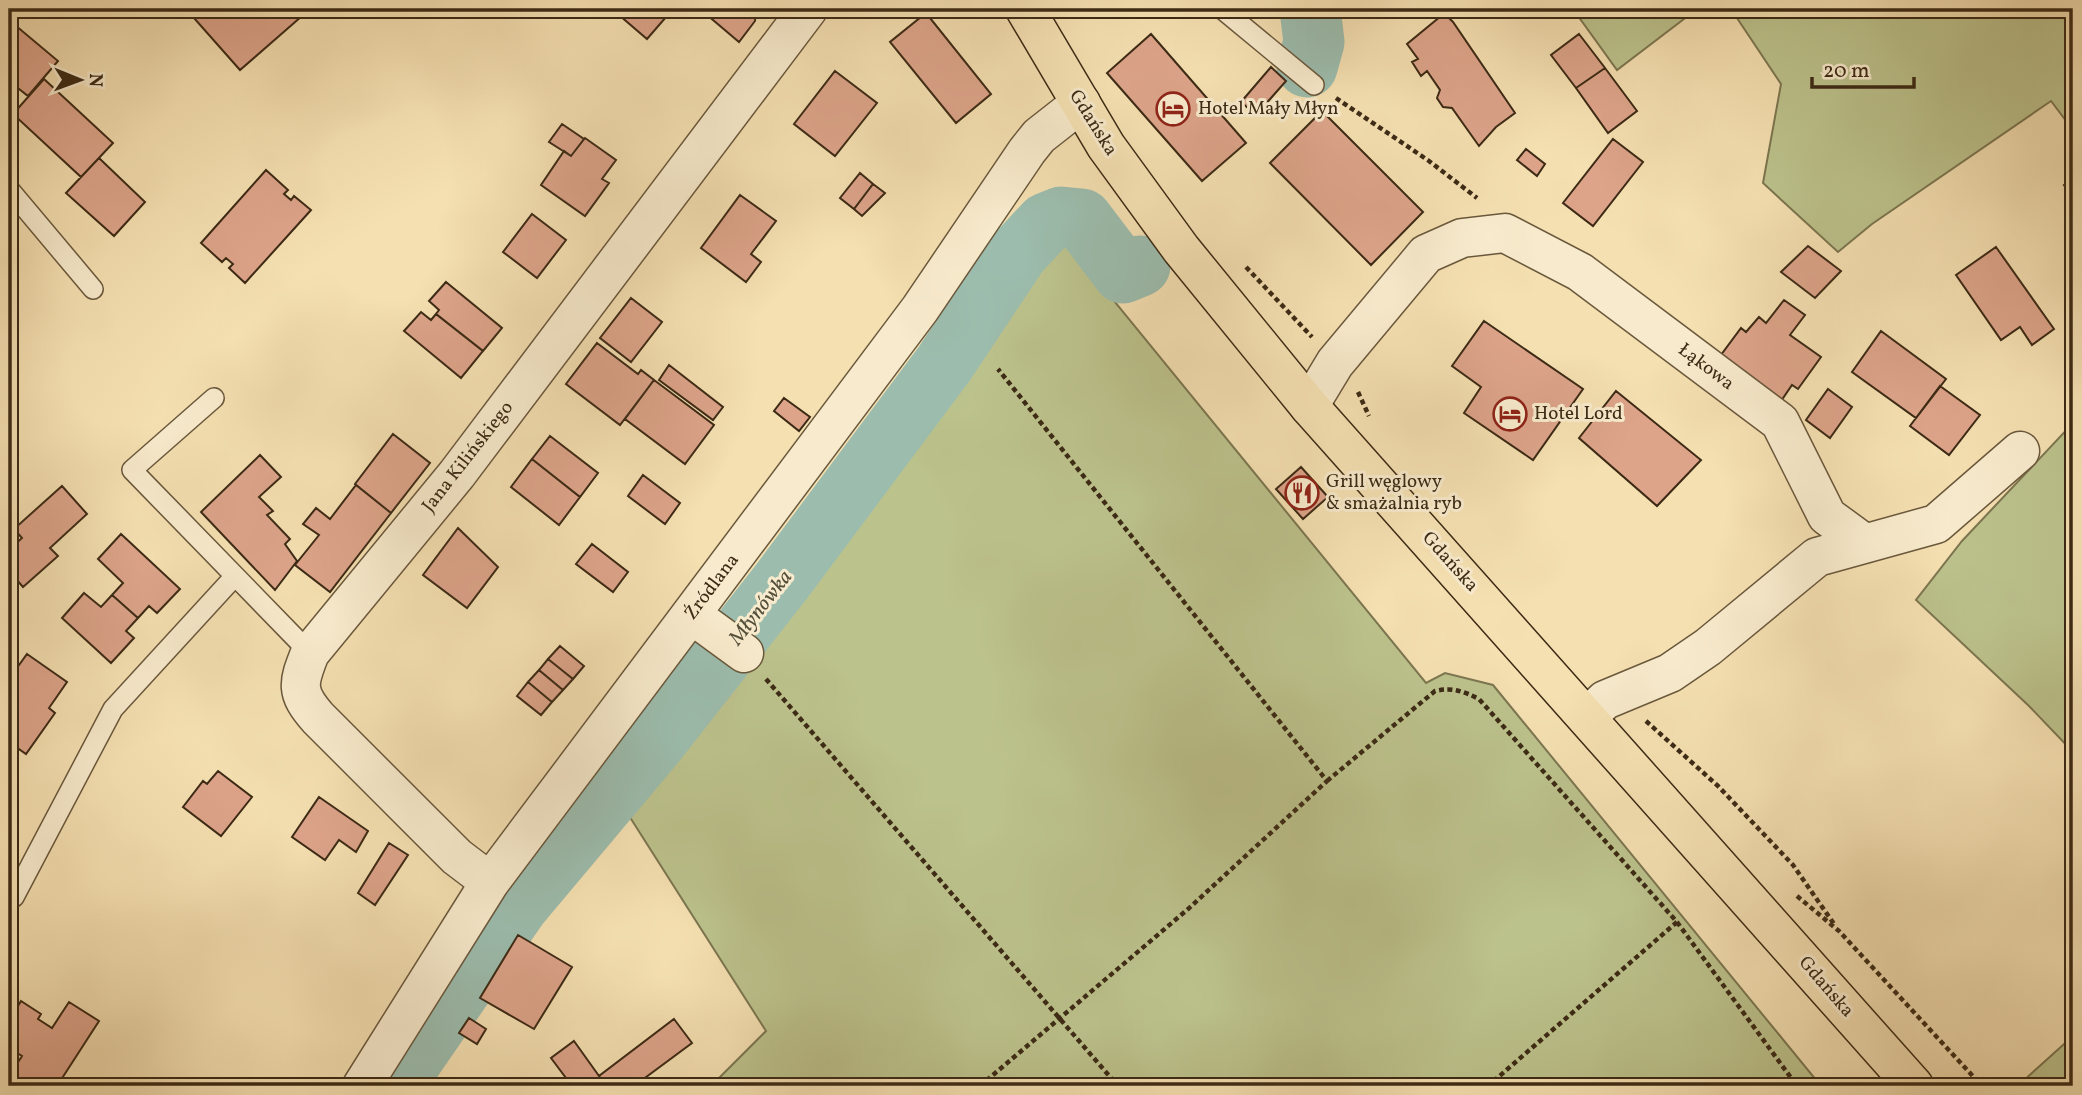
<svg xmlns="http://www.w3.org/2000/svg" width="2082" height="1095" font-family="Vollkorn,serif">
<rect width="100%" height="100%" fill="#f5e0b2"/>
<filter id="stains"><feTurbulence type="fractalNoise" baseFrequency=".00286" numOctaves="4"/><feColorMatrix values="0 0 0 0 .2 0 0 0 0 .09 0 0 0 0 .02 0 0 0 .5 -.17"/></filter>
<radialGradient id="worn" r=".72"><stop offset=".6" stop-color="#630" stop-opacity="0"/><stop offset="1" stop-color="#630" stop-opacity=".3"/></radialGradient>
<!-- green -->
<path fill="#bcc28c" stroke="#7c7650" stroke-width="2" d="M1573 9H1697L1617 70Z
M1731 9H2073V130L2051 101 1872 224 1838 252 1763 183 1781 84Z
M1066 242 1426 683 1445 673 1493 685 1821 1086H711L766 1031 626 811 1048 250Z
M2073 423V752L2029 706 1916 600 1962 541Z
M2073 1036V1086H2027L2023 1081Z"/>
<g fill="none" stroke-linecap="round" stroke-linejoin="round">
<!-- river -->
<path stroke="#9cbdae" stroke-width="61" d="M1307 67 1314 42 1310 9
M394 1086 518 906 654 744 782 581 944 364 1018 253 1046 223 1061 217 1082 219 1123 273 1140 266"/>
</g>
<!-- building -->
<path fill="#dda48a" stroke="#3c2a15" stroke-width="2" d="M186 9H310L240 70Z
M612 9H673L647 39Z
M700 9H756L755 21 739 42Z
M926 13 991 94 956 123 890 42Z
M1441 16H1447L1453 22 1515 113 1496 127 1479 146 1452 108 1443 107 1437 98 1440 90 1427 71 1421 76 1412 62 1418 59 1407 44Z
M9 20 58 61 28 96 9 81Z
M1151 34 1246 143 1202 181 1107 73Z
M1579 34 1605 68 1576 88 1551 55Z
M1271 67 1286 81 1256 115 1241 102Z
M1605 68 1637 111 1608 133 1576 88Z
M835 71 877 103 835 156 794 124Z
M44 79 113 143 81 177 13 114Z
M1322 111 1423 212 1371 265 1270 163Z
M562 124 584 139 571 156 549 142Z
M585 138 616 160 602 179 609 183 585 216 541 185 564 151 571 156Z
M1613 139 1643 162 1593 226 1563 203Z
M1526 149 1545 164 1537 176 1517 160Z
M99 158 145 202 114 236 66 193Z
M266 170 288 190 284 194 291 200 294 196 311 210 245 283 229 268 233 264 226 258 222 262 201 243Z
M860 173 873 184 854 209 840 198Z
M2073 179V199L2064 185Z
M873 184 885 193 862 216 854 209Z
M740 195 776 221 751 254 761 262 746 282 701 248Z
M532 214 566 240 537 278 503 252Z
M1808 246 1841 271 1815 298 1781 272Z
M1996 247 2054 329 2032 345 2020 327 2001 340 1956 275Z
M446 282 502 328 483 351 436 314 439 310 429 301Z
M631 298 662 322 631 362 600 338Z
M1784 300 1805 315 1790 335 1821 357 1798 389 1792 385 1779 404 1718 359 1741 328 1746 332 1759 317 1766 323Z
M421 312 431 320 436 314 483 351 461 378 404 331Z
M1484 321 1583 389 1533 460 1464 413 1481 387 1452 366Z
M1881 331 1946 379 1916 418 1852 372Z
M597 343 638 374 641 370 654 380 620 425 566 384Z
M669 365 723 407 713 420 659 380Z
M9 366 18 370 9 398Z
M654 380 714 425 685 464 625 419Z
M1940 386 1980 415 1949 455 1910 426Z
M1828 389 1852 407 1830 438 1806 420Z
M1616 391 1701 460 1657 506 1579 438Z
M784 398 810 417 799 431 774 411Z
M393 434 430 463 391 513 355 484Z
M550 436 598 473 580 497 532 459Z
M260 455 281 477 259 497 273 511 267 515 290 539 285 544 297 561 275 590 201 512Z
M532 459 580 497 559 525 511 487Z
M1301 467 1328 497 1303 519 1276 489Z
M643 475 680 503 665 524 628 496Z
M356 485 391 513 330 592 295 565 319 535 303 524 316 508 330 519Z
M62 486 87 514 50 548 58 556 23 587 9 571V550L22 538 14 529Z
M458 528 498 567 467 608 423 575Z
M121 534 180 589 157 613 149 606 138 618 112 595 123 583 98 559Z
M592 544 628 572 613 592 576 564Z
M84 593 101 607 112 595 138 618 126 631 134 638 111 663 62 618Z
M560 646 584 666 573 679 548 659Z
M27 654 67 682 49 708 55 713 26 754 9 742V679Z
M548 659 573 679 563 690 539 670Z
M539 670 563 690 552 702 528 682Z
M528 682 552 702 541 715 517 696Z
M218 771 252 797 221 836 183 807 203 781 207 784Z
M319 797 368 831 356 852 339 840 325 860 292 837Z
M389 843 408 855 375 905 358 893Z
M518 935 572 967 534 1029 480 998Z
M21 1001 41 1014 38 1019 52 1028 69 1002 99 1021 57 1086H25L9 1076 22 1056 9 1048V1021Z
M469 1018 486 1029 477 1044 459 1033Z
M674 1019 692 1043 634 1086H607L599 1076Z
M574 1041 599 1076 607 1086H572L551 1058Z"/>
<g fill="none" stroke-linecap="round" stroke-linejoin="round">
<defs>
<path id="lane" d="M1222 9 1314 85
M9 189 93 289
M214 398 132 470 310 653
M14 897 113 709 235 576"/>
<path id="street" d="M1309 406 1335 363 1426 254 1462 238 1505 233 1580 272 1780 422 1827 516 1864 543
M692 615 744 653
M1588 716 1605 700 1670 673 1708 647 1817 557 1936 524 2020 451
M490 882 457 857 318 718C295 692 298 683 310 653L457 474 808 9
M362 1086 490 882 920 309 1027 151 1039 136 1081 103"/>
<path id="primary" d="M1025 9 1106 146 1181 249 1309 406 1914 1086"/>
</defs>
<!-- lane casing -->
<use href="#lane" stroke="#6a583c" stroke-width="22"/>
<!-- street casing -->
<use href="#street" stroke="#6a583c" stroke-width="41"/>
<!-- primary casing -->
<use href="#primary" stroke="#3c2a15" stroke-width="41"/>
<!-- path -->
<path stroke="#3c2a15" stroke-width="4.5" stroke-dasharray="5 3.5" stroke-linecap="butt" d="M1336 98 1429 161 1477 198
M1246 267 1312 337
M1358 392 1369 416
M766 679 1118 1086
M1646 721 1718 786 1793 865 1834 924
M1327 781 1435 691C1452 687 1463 691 1479 699L1677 922 1488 1086
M1797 896 1839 931 1982 1086
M1677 922 1797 1086
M980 1086 1187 910 1327 781 998 369"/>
<!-- lane -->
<use href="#lane" stroke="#f8ebcd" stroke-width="19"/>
<!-- street -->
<use href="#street" stroke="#f8ebcd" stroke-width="38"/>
<!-- primary -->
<use href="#primary" stroke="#f5e0b2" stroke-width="38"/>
</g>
<!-- icons -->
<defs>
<symbol id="hotel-ring" viewBox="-11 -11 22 22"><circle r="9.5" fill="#f8ebcd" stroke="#8f2418" stroke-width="1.5"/><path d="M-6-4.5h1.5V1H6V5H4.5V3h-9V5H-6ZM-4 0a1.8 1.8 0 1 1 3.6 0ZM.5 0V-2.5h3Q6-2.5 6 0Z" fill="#8f2418"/></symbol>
<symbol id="restaurant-ring" viewBox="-11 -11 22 22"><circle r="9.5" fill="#f8ebcd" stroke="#8f2418" stroke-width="1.5"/><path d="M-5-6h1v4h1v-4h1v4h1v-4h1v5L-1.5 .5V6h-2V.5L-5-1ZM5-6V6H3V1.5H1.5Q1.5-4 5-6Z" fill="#8f2418"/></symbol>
</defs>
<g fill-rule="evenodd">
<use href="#hotel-ring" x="1154" y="90" width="38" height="38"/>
<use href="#hotel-ring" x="1491" y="395" width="38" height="38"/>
<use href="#restaurant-ring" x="1283" y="474" width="38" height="38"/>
</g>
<g text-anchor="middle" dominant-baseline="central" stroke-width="6" stroke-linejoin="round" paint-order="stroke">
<!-- poi labels -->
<g font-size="19" fill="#3c2a15" stroke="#f8ebcd" text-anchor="start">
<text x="1198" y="109">Hotel Mały Młyn</text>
<text x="1534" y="414">Hotel Lord</text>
<text x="1326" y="482">Grill węglowy<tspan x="1326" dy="22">&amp; smażalnia ryb</tspan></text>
</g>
<!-- street labels -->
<g font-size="19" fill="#3c2a15" stroke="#f8ebcd">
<text transform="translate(1093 123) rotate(58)">Gdańska</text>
<text transform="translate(1706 367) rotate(37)">Łąkowa</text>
<text transform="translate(468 457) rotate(-52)">Jana Kilińskiego</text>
<text transform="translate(1450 562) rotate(48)">Gdańska</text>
<text transform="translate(712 587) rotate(-53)">Źródlana</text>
<text transform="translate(1826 987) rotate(49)">Gdańska</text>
</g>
<!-- water labels -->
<g font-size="21" font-style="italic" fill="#544f3b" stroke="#f8ebcd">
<text transform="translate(761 608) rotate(-52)">Młynówka</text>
</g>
</g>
<!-- margin -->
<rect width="2082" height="1095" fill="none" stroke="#f5e0b2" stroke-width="35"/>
<rect x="10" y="10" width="2061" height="1074" fill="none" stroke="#3c2a15" stroke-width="3.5"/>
<rect x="18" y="18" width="2047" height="1060" fill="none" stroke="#3c2a15" stroke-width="2"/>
<!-- north arrow -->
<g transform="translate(80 80) rotate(91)" stroke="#f8ebcd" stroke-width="5" paint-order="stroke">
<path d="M0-5L12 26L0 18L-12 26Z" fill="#3c2a15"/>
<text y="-10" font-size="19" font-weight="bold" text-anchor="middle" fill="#3c2a15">N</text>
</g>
<!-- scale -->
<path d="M1812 77v10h102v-10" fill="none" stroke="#3c2a15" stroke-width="3.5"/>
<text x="1823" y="77" font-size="21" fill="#3c2a15" stroke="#f8ebcd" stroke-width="5" paint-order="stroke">20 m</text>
<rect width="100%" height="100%" filter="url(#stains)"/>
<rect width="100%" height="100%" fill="url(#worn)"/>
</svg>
